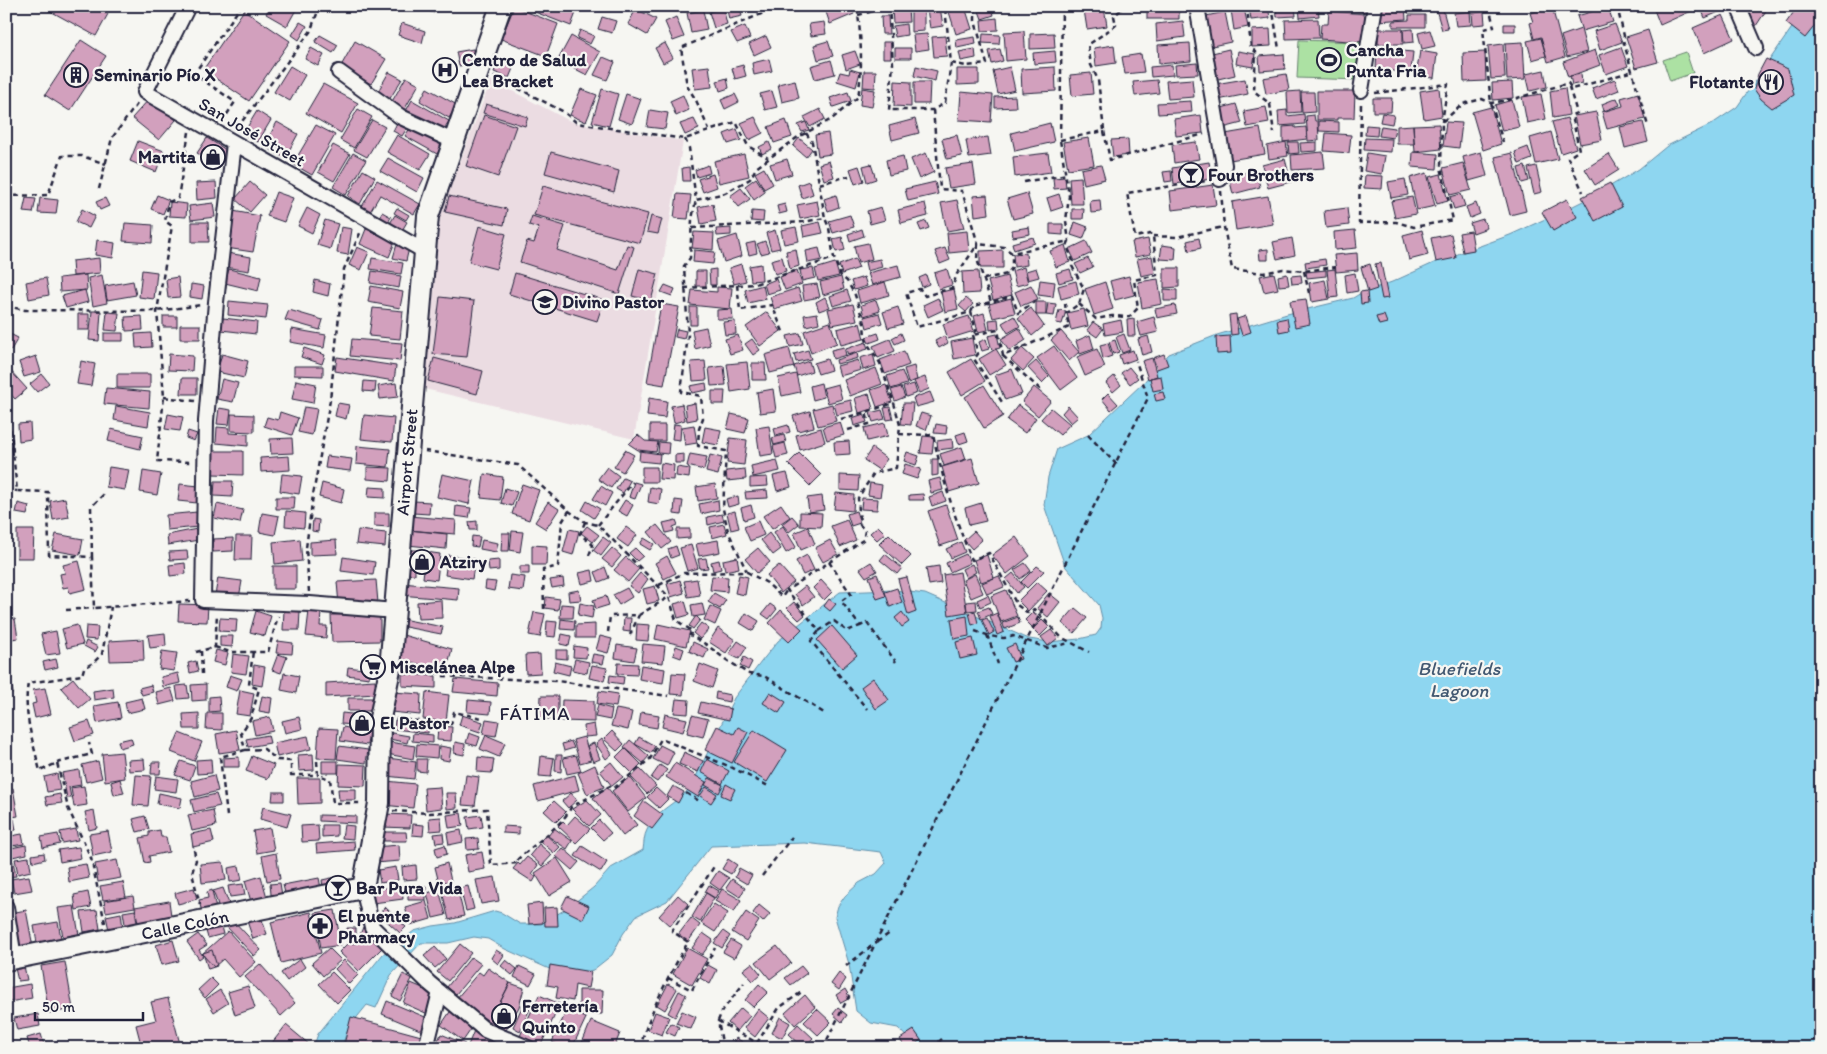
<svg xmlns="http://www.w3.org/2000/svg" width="1827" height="1054" font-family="Itim,sans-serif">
<rect width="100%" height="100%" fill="#f6f6f2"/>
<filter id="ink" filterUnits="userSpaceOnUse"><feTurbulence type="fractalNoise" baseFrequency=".02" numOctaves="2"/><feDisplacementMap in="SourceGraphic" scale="10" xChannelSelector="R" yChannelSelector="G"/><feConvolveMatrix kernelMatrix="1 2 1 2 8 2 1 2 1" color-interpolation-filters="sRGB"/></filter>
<g filter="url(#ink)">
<!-- built -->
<path fill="#ebdce2" d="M491 80 572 122 683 141 634 439 425 389 440 215Z"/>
<!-- green -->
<path fill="#ace1a3" stroke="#67826f" d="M1299 40 1362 42 1360 80 1297 78Z
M1686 52 1693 73 1670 81 1663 60Z"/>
<!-- water -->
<path fill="#8ed6f0" stroke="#638ea8" d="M1807 6H1821V1048H917L898 1028 871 1023 856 1011 849 964 835 917 838 906 845 896 859 883 876 874 886 863 881 852 805 843 711 846 667 901 636 916 623 934 612 955 593 970 573 975 556 972 505 949 488 939 474 937 448 943H421L391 975 376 1008 367 1005 349 1027 341 1048H313L318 1034 383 954 414 931 433 926 455 923 495 911 502 913 520 924H541L569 907 594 887 611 868 643 850C644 843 644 835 647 830 655 810 678 803 691 787L734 698 761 662 778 641 840 592 894 590 925 594 1029 639 1049 642 1079 639 1096 635 1101 628 1102 618 1099 605 1065 566 1044 505 1048 477 1057 449 1088 435 1143 383 1169 354 1217 335 1287 314 1353 298 1361 293 1392 282 1436 262 1510 235 1565 210 1597 194 1639 169 1667 146 1712 124 1737 107Z"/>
<!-- building -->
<path fill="#d2a0bd" stroke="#22223b" d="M41 6H95L108 14 96 36Z
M270 6H298L287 26 266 14Z
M412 6H436L434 13Z
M569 6 577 10 571 26 522 7Z
M726 6H739L742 16 729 19Z
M842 6H851L854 14 830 24 826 12Z
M991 6 994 15 982 19 979 11Z
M1147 6H1179V19H1147Z
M1249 6H1268L1270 18 1251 20Z
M1276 6H1295L1296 16 1277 17Z
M1299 6H1318L1319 16 1300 18Z
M1322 6H1365L1364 12 1322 8Z
M1377 6H1405L1406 19 1378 21Z
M1407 6H1420L1421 12 1408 13Z
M1435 6H1442L1448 29 1442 30Z
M1654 6H1698V8L1660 25 1653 7Z
M1700 6H1719L1721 11 1705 18Z
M1740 6H1769L1752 32Z
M1798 6H1805L1821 18 1805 38 1786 23Z
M514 7 558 24 546 56 501 39Z
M940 7 943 26 930 28 927 9Z
M965 7 972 29 956 34 949 12Z
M1104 7 1107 26 1087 29 1084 10Z
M1552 7 1565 57 1548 62 1541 37 1534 39 1530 23 1533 22 1530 13Z
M1608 7 1613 22 1582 31 1577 16Z
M723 8 727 24 714 28 709 12Z
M911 8H924V31L911 32Z
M1244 8 1248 27 1234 30 1231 10Z
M636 9 656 19 647 35 628 24Z
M908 9 909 22 893 23 892 10Z
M244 10 290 41 249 101 203 70Z
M703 10 707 30 691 33 687 13Z
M1329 11 1365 14 1363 42 1320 39 1321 24H1328Z
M1470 11 1471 25 1456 26 1454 13Z
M1225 12 1231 42 1212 46 1206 16Z
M1484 12 1485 24 1473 25 1472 13Z
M1409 15H1425V27H1393V21L1409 20Z
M1723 15 1734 39 1704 53 1693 28Z
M881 16H888L889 34H882Z
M602 17 616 21 612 33 598 29Z
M676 17 684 37 673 41 665 22Z
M997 18 998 30 982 31 981 20Z
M1318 19 1319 38 1286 39 1285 20Z
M1183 21 1185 37 1157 41 1156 24Z
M300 22 307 26 299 40 292 35Z
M824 22 826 34 811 36 809 24Z
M402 23 425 31 422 43 398 35Z
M906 24 907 35 895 37 893 26Z
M1504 24H1515V31H1504Z
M1615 24 1622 42 1600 50 1594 31Z
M745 26 750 38 737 43 731 32Z
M1270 29 1271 46 1252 47V30Z
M1378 29H1403V44H1378Z
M1413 29 1414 42 1404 43 1403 30Z
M1581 29 1587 52 1567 57 1561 36Z
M580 30 594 36 590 44 577 38Z
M1430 30 1435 46 1422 49 1418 33Z
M1648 30 1658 62 1636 68 1626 37Z
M1024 31 1026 59 1006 61 1004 32Z
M1054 33 1055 48 1030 49V34Z
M927 34 929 49 915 51 913 35Z
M983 34 1000 35 999 44 982 43Z
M320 35 338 45 333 53 315 42Z
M571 36 600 52 587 75 558 60Z
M766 36 771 47 754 55 749 44Z
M945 36 947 56 934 57 932 37Z
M975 37 976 44 957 48 956 40Z
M1541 38 1546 56 1532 60 1527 41Z
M81 40 106 56 70 111 45 95Z
M355 41 386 59 371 84 341 66Z
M828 41 833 56 818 60 814 45Z
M883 42H891V58H883Z
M1523 42 1525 79 1507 80 1505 43Z
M665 43 673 58 663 63 655 48Z
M1190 43 1191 61 1159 64 1158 45Z
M1503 44 1505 78 1491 79 1488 46Z
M1114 45 1116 63 1096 66 1094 48Z
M1621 47 1628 66 1606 74 1599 55Z
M311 48 324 55 318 66 305 59Z
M895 48H911V58H895Z
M473 49 476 63 459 66 456 52Z
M975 49 976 58 961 61 959 52Z
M1000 49 1003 61 992 64 989 51Z
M1229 49 1235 75 1214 80 1208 54Z
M1377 49 1413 52 1411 72 1376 70Z
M1595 50 1600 65 1568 77 1563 62Z
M855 51 860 64 846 69 842 55Z
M1055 51 1056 62 1034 64 1033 53Z
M1238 51 1255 54 1253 67 1236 64Z
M1420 51 1437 54 1434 78 1416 76Z
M1485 52 1486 81 1464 82 1463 53Z
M1141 54 1144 72 1125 74 1122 57Z
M1284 54 1285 69 1260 71 1259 56Z
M603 57 615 62 607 80 594 75Z
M769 59 772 71 754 75 752 63Z
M1766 59 1788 69 1794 95 1772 108 1761 99 1754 89 1758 74Z
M499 60 514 66 509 78 494 72Z
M831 60 835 74 815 79 811 66Z
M1197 63 1198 74 1176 75 1175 65Z
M743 65 746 76 735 79 732 68Z
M1172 65 1173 75 1151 77 1150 67Z
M290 66 305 75 290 101 274 92Z
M709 66 712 87 695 89 692 68Z
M916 66 937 71 935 81 914 76Z
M1010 67 1015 90 998 94 993 71Z
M1055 67 1056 91 1022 93 1021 69Z
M850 69 860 72 856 87 837 81 840 72 849 74Z
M957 69H979V84L957 85Z
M1544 70 1547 87 1530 91 1526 74Z
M864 71H876L875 88 863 87Z
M389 72 402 79 389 100 377 93Z
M1091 73 1093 94 1072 96 1070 75Z
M1286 74 1289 90 1266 94 1263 78Z
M1581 74 1582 83 1572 85 1570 76Z
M406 77 419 84 403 112 390 105Z
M727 78 729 88 720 91 717 81Z
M1192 79 1194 97 1168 99 1166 81Z
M1245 79 1248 94 1218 100 1215 84Z
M1615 79 1619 90 1596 99 1592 88Z
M795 80 799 98 782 102 778 84Z
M1157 80 1159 93 1135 96 1133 82Z
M895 81 911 82V107L894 106Z
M914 82H930L929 104H914Z
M1512 82 1513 98 1493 100 1492 83Z
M323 84 358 103 341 133 306 113Z
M427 88 457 105 449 118 420 101Z
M862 88 875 90 872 107 860 105Z
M1439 88 1442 116 1424 119 1420 91Z
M1565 88 1569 115 1553 118 1550 91Z
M581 89 597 95 586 122 570 115Z
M602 89 618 94 609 126 592 122Z
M772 91 777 107 765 110 760 94Z
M1300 91 1301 112 1288 113 1287 92Z
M1317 91H1355L1354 118H1337V120H1317Z
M848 92 851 101 833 107 830 98Z
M961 92 993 95 991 122 959 120Z
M1301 92H1314L1315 112 1302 113Z
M1638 93 1645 119 1607 129 1602 112 1623 106 1621 98Z
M626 94 641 99 632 124 618 119Z
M735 94 739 102 725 109 721 100Z
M1541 94 1546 119 1527 123 1522 97Z
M683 95 689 110 676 116 670 101Z
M1015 96 1016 107 995 108V97Z
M150 98 176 120 159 140 132 118Z
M1373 98H1392L1391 112H1373Z
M1617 98 1620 105 1604 111 1602 104Z
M412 100 449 121 442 132 406 111Z
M1512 100 1519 127 1502 131 1495 105Z
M1191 101 1192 112 1158 114 1157 103Z
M486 104 528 117 525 126 483 113Z
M1236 104 1242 123 1223 128 1218 109Z
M1266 107 1269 123 1247 127 1244 111Z
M1491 107 1501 144 1483 150 1472 112Z
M358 109 372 117 354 148 340 140Z
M820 109 825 119 810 127 804 117Z
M650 110 668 113 665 129 647 127Z
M1287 110V116L1304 114 1305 124 1279 126 1278 111Z
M257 111 271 120 258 142 243 134Z
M1596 112 1602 140 1580 144 1574 116Z
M1382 113 1394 115 1392 124 1380 122Z
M484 115 516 126 498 177 466 166Z
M1201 115 1203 133 1176 136 1174 119Z
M1314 115 1315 121H1318L1319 140 1308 141 1306 116Z
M755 117 763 133 749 140 741 123Z
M1567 118 1576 148 1561 153 1552 122Z
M399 119 409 125 402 136 393 131Z
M694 119 699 129 685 135 680 124Z
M915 119 919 133 892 140 889 126Z
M372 120 385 127 367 157 354 150Z
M786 120 792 137 774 143 768 127Z
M1319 121 1339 122V132L1319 131Z
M277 122 298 134 285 158 264 146Z
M806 122 809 130 802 132 798 125Z
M1446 122 1462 123 1459 148 1443 146Z
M1643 122 1648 142 1625 148 1620 127Z
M1050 123 1054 142 1015 151 1011 133Z
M1439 124 1441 149 1415 152 1413 125Z
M316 125 335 135 312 175 293 164Z
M412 125 444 143 437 154 405 136Z
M1366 125 1378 126 1377 136 1365 135Z
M1413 125 1414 144H1397V126Z
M1295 126V128L1306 127 1307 139 1283 142V127Z
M1381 126 1395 128 1393 138 1379 136Z
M1260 128 1265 154 1230 160 1225 134Z
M737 129 741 140 728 144 724 134Z
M1551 132 1558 159 1536 164 1530 138Z
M828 133 831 154 818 156 815 135Z
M1326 133 1351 135 1349 153 1324 151Z
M397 135 430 154 420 170 387 152Z
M957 135 962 156 947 159 942 139Z
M988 137 991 155 969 158 966 140Z
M207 138 228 151 219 166 197 153Z
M799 138 812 149 806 157 793 146Z
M1089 138 1094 165 1068 169 1063 142Z
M1365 138 1392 139 1391 152 1364 150Z
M1128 139 1129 155 1113 157 1111 140Z
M138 141 164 151 156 172 130 161Z
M769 142 772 149 762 154 759 147Z
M1196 142 1199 159 1174 163 1172 145Z
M1286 142 1288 156 1269 159 1267 146Z
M1288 142H1298L1299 153 1289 154Z
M1317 142V151L1301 152 1300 143Z
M333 145 350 154 334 181 318 172Z
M1528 147 1532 159 1519 164 1515 152Z
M551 152 619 171 614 192 545 173Z
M1323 152 1325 168 1292 170 1291 155Z
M1413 152 1438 154 1437 169 1412 167Z
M1481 152 1487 176 1469 181 1463 157Z
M353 153 366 160 346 195 333 187Z
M926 153 934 172 919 179 911 159Z
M1048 153 1051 172 1015 177 1013 157Z
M1367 153 1385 156 1382 174 1364 171Z
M1512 153 1526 211 1510 215 1495 157Z
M744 154 749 176 719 183 714 161Z
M1609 154 1619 170 1595 185 1585 169Z
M903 156 906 171 889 175 886 160Z
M388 158 424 178 417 192 380 171Z
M787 159 792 174 775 179 770 164Z
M1285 159 1291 182 1268 188 1262 165Z
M829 161 834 177 824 180 819 164Z
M1209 162 1212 179 1174 184 1172 168Z
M1463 163 1471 190 1450 195 1443 168Z
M871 164 876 179 867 182 863 166Z
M973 164 976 184 949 188 945 168Z
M708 165 710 173 697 177 695 170Z
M1101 165 1105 179 1084 184 1081 169Z
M859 166 864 181 855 184 850 169Z
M1525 166 1529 181 1522 183 1518 168Z
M1536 166 1542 192 1534 194 1528 168Z
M689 167 690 181H683L682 168Z
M764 168 773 184 764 189 755 173Z
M363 170 375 177 360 204 348 196Z
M1256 170 1260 187 1233 194 1229 177Z
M1171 171 1172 181 1165 182 1163 172Z
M1427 173 1435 206 1417 210 1410 178Z
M713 174 717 187 703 192 698 179Z
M1441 174 1448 201 1437 204 1429 177Z
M1365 175 1383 176 1382 189 1364 188Z
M1065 177 1066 188 1054 189 1053 178Z
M1081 177 1083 204H1071L1069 178Z
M756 178 765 192 754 200 745 186Z
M1405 179 1408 195 1391 198 1388 182Z
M377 180 420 204 414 214 380 195 368 215 360 210Z
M809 181 813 194 802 198 798 185Z
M216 182 217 198 197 200 196 183Z
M250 182 265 195 250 212 235 199Z
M935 182 938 194 908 201 905 189Z
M1610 183 1622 207 1595 221 1582 197Z
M1213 185 1216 205 1172 210 1170 191Z
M543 186 648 214 640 243 534 215Z
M741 188 750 199 739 207 730 196Z
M276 192 293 198 284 222 267 216Z
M1027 193 1033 214 1013 219 1007 199Z
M677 194 691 195 688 219 674 218Z
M1059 194 1063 207 1051 211 1047 198Z
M1461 194 1465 206 1454 209 1450 197Z
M157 195 169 200 163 214 151 209Z
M836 195 839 207 828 211 824 199Z
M987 195 989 214 975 216 973 196Z
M449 196 507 209 504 225 445 212Z
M1268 196 1273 224 1236 230 1232 202Z
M1412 197 1416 214 1395 218 1391 201Z
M26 198 36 199 33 213 23 212Z
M40 198 58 200 56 214 38 213Z
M105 198 109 206 100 210 96 202Z
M1567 199 1577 217 1553 231 1542 212Z
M957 200 964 228 947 231 941 203Z
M1100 200 1101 212 1091 213 1090 201Z
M817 201 820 215 800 219 797 205Z
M170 202 187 204 186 217 169 216Z
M213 203 215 217 191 220 189 206Z
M925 203 928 216 901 223 898 210Z
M1476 203 1480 214 1470 218 1466 207Z
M713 204 716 221 701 224 698 207Z
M785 204 787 212 779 214 777 206Z
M881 207 885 220 870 224 867 211Z
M307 208 320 215 312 233 298 226Z
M397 208 409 215 406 220 394 213Z
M1347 208 1349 225 1326 228 1324 211Z
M82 209 95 216 89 228 76 222Z
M1072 209H1084L1083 219H1072Z
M233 211 260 216 253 252 226 248Z
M752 211 764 212 763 222 751 221Z
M382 212 391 217 386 226 377 221Z
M395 215 407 222 401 232 389 225Z
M850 215 854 227 833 233 829 221Z
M532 216 565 226 557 250 618 270 627 245 634 247 619 294 520 262 527 241 534 243 539 228 529 225Z
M651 216 662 219 658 234 647 232Z
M1483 219 1487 228 1473 233 1470 223Z
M325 220 338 224 330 249 317 245Z
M926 221 929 228 921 231 918 224Z
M192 222H208L209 242H192Z
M820 222 823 233 804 237 802 226Z
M1075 222 1088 227 1083 239 1071 235Z
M125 223 153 225 152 243 123 241Z
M1050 224H1063V235L1050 234Z
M479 226 506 234 496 269 469 262Z
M341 227 352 229 348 255 337 253Z
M796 227 799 241 784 244 781 230Z
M1029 227 1030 234 1013 237 1012 230Z
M731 228V235L717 236 716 229Z
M366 229 395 242 389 257 360 244Z
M862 229 864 236 850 241 848 234Z
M775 230 780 248 771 250 766 233Z
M1355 230 1357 248 1335 250 1334 232Z
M1422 230 1428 255 1409 260 1403 235Z
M967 231 969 251 949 253 947 233Z
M1471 231 1474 250 1463 252 1459 233Z
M694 232 714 233 713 250 692 248Z
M1451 234 1456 258 1436 262 1431 238Z
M737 235 742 256 724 262 718 241Z
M842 237 845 250 836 252 833 239Z
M1033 237 1035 243 1014 250 1012 243Z
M1199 238 1201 248 1189 251 1187 241Z
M1292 238 1295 255 1277 259 1273 242Z
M1148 239 1151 254 1135 257 1132 242Z
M97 240 115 243 113 258 95 255Z
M765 241 769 252 761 254 757 244Z
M1086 241 1092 253 1075 261 1069 249Z
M755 242 757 253 749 255 746 244Z
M868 243 872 259 858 263 854 246Z
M397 244 409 248 406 261 393 258Z
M1065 245 1070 262 1056 267 1050 251Z
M1162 245 1176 247 1175 260 1160 259Z
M357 247 369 252 361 270 349 265Z
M819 248 822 260 808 263 806 251Z
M945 248 950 260 940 264 935 251Z
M796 249 799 266 790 269 786 251Z
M1268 249V260H1260L1259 250Z
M694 250 715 252 713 264 693 262Z
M1003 250V268H980V251Z
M227 253 251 257 249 271 225 267Z
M1026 253 1027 265 1014 267 1013 254Z
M1357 253 1358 270 1336 272 1334 255Z
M1152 256 1155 273 1141 276 1137 259Z
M782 257 786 271 775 274 771 260Z
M99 258 100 273 73 276 72 261Z
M372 258 403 263 401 274 370 269Z
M1088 258 1093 267 1080 273 1075 264Z
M855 259 859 268 842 274 839 265Z
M880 259 882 267 867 271 865 262Z
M1325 259 1326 265 1306 268 1305 262Z
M835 263 839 276 818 281 815 269Z
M1381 263 1388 298 1382 299 1375 264Z
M741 264 746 281 734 284 729 268Z
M761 264 762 280 751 281 749 266Z
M1370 264 1377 289 1368 292 1361 267Z
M898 265 901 277 872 285 868 273Z
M1024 267 1028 283 1016 286 1012 271Z
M813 268 815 278 802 281 800 270Z
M1036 268 1039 277 1028 280 1026 271Z
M1164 268H1179V287L1164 288Z
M229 269 261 277 258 291 225 283Z
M639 269 658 274 651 301 632 296Z
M716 269V285H710L709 270Z
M947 269 952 285 939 289 934 273Z
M1070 269 1073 279 1059 283 1056 273Z
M1335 269 1338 297 1330 298 1327 270Z
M142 270 157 272 154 299 139 297Z
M797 270 802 284 785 290 780 277Z
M1326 270V276L1307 278 1306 272Z
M372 271 401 276 399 288 370 283Z
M696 271H706V286H696Z
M978 271 980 293 963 294 962 272Z
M515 273 604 300 597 321 509 294Z
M1274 273 1278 289 1264 292 1260 276Z
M1355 273 1358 291 1347 293 1345 275Z
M1287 274 1289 285 1279 286 1278 276Z
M86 275 87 290 60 292 59 278Z
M102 275 107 303 93 306 88 278Z
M926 275 929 284 922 287 919 278Z
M1301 275 1302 283 1292 284 1291 276Z
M1007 276 1012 295 993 300 988 281Z
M1129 276 1134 295 1115 300 1110 281Z
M178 277 180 297 168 298 166 279Z
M841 277 844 289 823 295 820 282Z
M864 277 867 286 854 290 851 281Z
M46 278 49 295 29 299 26 282Z
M776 279 780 290 767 294 764 284Z
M1158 279 1162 304 1142 308 1138 282Z
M315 280 330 284 328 296 313 292Z
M1040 280 1055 282 1053 297 1038 295Z
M1325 280 1329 299 1312 302 1309 283Z
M133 281 136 295 107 300 105 286Z
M1076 281 1079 294 1061 299 1058 286Z
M885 282 889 295 860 303 857 291Z
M1105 282 1113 309 1094 315 1085 289Z
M191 284 204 286 202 299 190 297Z
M817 284 820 297 804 300 802 286Z
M665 285 675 289 672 296 661 292Z
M763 285 766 299 748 303 745 290Z
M1031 285 1038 299 1021 306 1015 292Z
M371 286 403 292 400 308 368 302Z
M717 287 732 288 730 309 690 305 692 290 717 292Z
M798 288 802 301 774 309 770 297Z
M954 289 958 309 945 312 941 292Z
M1164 289 1177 290V301H1164Z
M85 290 88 302 66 308 62 296Z
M847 290 851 301 833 306 830 296Z
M1367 291 1368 303 1361 304 1360 292Z
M440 297 474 301 467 357 433 354Z
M825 297 830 307 819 311 816 302Z
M938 298 943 310 928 317 923 305Z
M966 298 973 304 966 312 959 306Z
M1011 298 1015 313 993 318 989 304Z
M1306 299 1310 324 1295 327 1290 301Z
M876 300 880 311 864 316 861 305Z
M229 301 268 305 266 319 228 315Z
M1036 302H1046V315H1036Z
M1048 303 1056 304 1054 316 1046 315Z
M661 304 679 307 664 385 647 382Z
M853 304 857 320 832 325 828 309Z
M1175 305 1177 314 1157 318 1155 309Z
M690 307H697V325H690Z
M898 307 903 324 888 328 883 312Z
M373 308 403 311 400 339 369 336Z
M1031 308 1044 326 1032 336 1018 318Z
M732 309 733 319H717V310Z
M1084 309 1088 326 1071 330 1067 313Z
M289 310 323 320 320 330 285 320Z
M1059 310 1066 311 1062 324 1056 323Z
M92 311H101L99 341 89 340Z
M107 312 119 313 117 331 105 330Z
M767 312 781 331 760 346 746 327Z
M817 313 819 323 806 326 804 315Z
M879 313 882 323 867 328 864 317Z
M984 313 988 330 978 332 974 316Z
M78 314H89V330H78Z
M1236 314 1238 334 1231 335 1229 315Z
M1384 315 1387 323 1379 325 1376 317Z
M142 316 143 330 126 331 125 317Z
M163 316H177V327H163Z
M969 316 974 331 948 339 943 324Z
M1014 316 1020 326 1008 333 1002 323Z
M1246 316 1251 332 1242 335 1237 319Z
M1154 317 1158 332 1141 336 1137 322Z
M223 318 257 322 256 334 221 330Z
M1287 318 1289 330 1279 332 1277 320Z
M998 319 999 328 990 330 989 320Z
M1134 319 1135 336H1128L1127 320Z
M1121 320 1123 332 1105 335 1103 324Z
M735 321 736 334 725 335 723 322Z
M830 322 837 343 811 353 804 331Z
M1093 322 1103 329 1097 337 1087 330Z
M860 323 864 339 841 345 837 329Z
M180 325H200V339H180Z
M706 327 710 345 695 349 692 330Z
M1019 328 1026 340 1009 351 1001 339Z
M292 329 326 335 324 348 290 342Z
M677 329 686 331 684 339 675 337Z
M1061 331 1079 352 1069 361 1051 340Z
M6 332 18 338 11 350 6 347Z
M104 333H123V341H104Z
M151 333 152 347 136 348 135 334Z
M800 333 803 344 790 347 787 336Z
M878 333 880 339 869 343 866 337Z
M901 333 904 340 895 344 892 338Z
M997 334 1000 348 992 350 988 336Z
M1124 334 1130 350 1122 353 1116 337Z
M738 335 743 350 730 354 725 339Z
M1090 335 1094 349 1080 354 1076 341Z
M944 336 948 343 939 348 935 341Z
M1148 336 1152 352 1142 355 1138 339Z
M1230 336 1231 353 1217 354 1216 337Z
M972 338 975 355 954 359 951 342Z
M352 339 402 343 400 361 350 356Z
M752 339 760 350 753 355 745 344Z
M890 339 895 351 878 358 873 346Z
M986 339 989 349 982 351 979 342Z
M1115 340 1119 352 1113 354 1109 342Z
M866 342 868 349 848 355 846 349Z
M1108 343 1112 356 1103 359 1100 345Z
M1054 346 1077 378 1061 390 1037 358Z
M844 347 846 355 833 359 831 350Z
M304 348 325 355 322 364 301 357Z
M789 348 794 367 770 373 765 355Z
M1022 348 1034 359 1023 371 1011 360Z
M996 349 1006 365 989 375 979 359Z
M1097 349 1105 367 1085 376 1077 357Z
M808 350 811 359 796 362 794 354Z
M1133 350 1136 359 1122 364 1119 355Z
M904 351 909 365 885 374 880 360Z
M857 353 858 358 837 364 836 360Z
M169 354 193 356 192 371 168 370Z
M222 354 248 361 244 378 217 372Z
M873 354 876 366 863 370 860 358Z
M1164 354 1168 365 1157 369 1153 358Z
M36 356 41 372 24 377 19 362Z
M337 357 396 366 394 381 335 371Z
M434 358 483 371 477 394 428 381Z
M1152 358 1157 376 1148 379 1142 361Z
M827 359 831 370 818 374 814 363Z
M971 359 985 381 962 395 949 372Z
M858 360 861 370 840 376 837 366Z
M81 361 95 364 91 386 77 384Z
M705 361 707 380 693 381 691 362Z
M809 361 812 371 797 376 794 366Z
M1036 361 1049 376 1042 383 1028 368Z
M747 362 750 389 731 392 727 364Z
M752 363H765L766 380H752Z
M294 366H323V376L294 375Z
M724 366 726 385 711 386 709 368Z
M914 366 917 380 908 383 904 369Z
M1129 367 1138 378 1130 384 1121 373Z
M876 368 882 384 850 396 844 380Z
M9 369 27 389 15 399 6 389V371Z
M1012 369 1022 394 1005 400 995 375Z
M902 371 907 384 891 389 887 376Z
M42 374 49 383 37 392 30 384Z
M117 374H150V388H117Z
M796 374 800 392 782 396 778 378Z
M1114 376 1121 385 1113 392 1106 383Z
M1161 376 1163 389 1153 391 1150 378Z
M925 377 929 389 919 393 914 381Z
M182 378H197V394H181Z
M222 379 238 383 233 402 217 399Z
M296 380 316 384 313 403 292 399Z
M364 381 376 382 375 392 363 391Z
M396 383 398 397 380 399 378 386Z
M706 383 707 390 692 393 690 386Z
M821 383 824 397 813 400 810 386Z
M838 384 842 399 828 403 823 388Z
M914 384 917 393 906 397 903 387Z
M886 385 892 402 877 407 871 390Z
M984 385 1003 416 984 428 965 397Z
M901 387 905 397 895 401 891 390Z
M1034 387 1051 401 1038 416 1022 402Z
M106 388 150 392 149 408 104 404Z
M773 389 776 411 760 413 757 392Z
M712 391H725L724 404H712Z
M930 392 934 402 916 407 913 398Z
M1163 392 1165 399 1156 401 1154 394Z
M1108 393 1118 404 1111 410 1102 399Z
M869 394 873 409 859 413 855 398Z
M649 398 667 401 665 418 647 416Z
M851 400 853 411 837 415 834 404Z
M338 403 349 405 346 419 335 416Z
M695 403 697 419 687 421 685 405Z
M903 403H913L911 425 901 424Z
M682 404 685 420 674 423 671 406Z
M832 404 836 421 818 426 813 409Z
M1018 405 1036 418 1025 433 1007 420Z
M116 406 150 412 148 426 114 420Z
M1068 406 1078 417 1071 423 1062 413Z
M304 407 317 409 312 435 298 432Z
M890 407 893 419 887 420 884 408Z
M219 408 231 410 229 425 217 424Z
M1051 408 1070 424 1060 435 1041 419Z
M882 410 885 419 873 422 870 413Z
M810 411 814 427 798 431 793 416Z
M280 412 298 418 292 435 264 426 267 417 278 420Z
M921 413 931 416 926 430 916 426Z
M168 414 183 417 180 431 165 429Z
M231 414 254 415V432L231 431Z
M731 414 749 418 745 433 727 429Z
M864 414 867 422 854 426 852 418Z
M364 415 394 418 392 442 361 439Z
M840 422 844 435 827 440 823 427Z
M30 423 31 439 19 441 18 424Z
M885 423 888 436 867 441 864 428Z
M674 424 681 425 680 440 672 439Z
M936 424 947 426 946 434 934 433Z
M650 425H665V441H650Z
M694 425 697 443 685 445 682 427Z
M788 425 790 432 776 436 774 429Z
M769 426 773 454 760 456 756 428Z
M217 427 229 428V433L248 434V446L216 443Z
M705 427 721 430 718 445 702 442Z
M821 428 825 442 800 450 796 435Z
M111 429 143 436 140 449 108 441Z
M188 431 197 434 194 441 186 438Z
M965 432 968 441 959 444 956 435Z
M638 435 645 441 658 442 656 452 638 450 629 444Z
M784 435 786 442 774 445 772 438Z
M923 436 934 437 932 454 920 453Z
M292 438 293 453 271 454 270 439Z
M730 438 747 440 744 465 727 463Z
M952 439 953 448 938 450 937 441Z
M849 441 850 454 835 455 834 442Z
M659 442 669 443 668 454 658 453Z
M785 443 788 455 776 458 773 446Z
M357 446 390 449 388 467 356 464Z
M962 447 966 459 944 466 940 454Z
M872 448 887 459 879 470 864 460Z
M625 450 634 455 623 472 614 467Z
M213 451H243V475L213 474Z
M640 451 660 454 659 463 639 461Z
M907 452 919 456 916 465 904 461Z
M799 453 821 475 810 486 788 464Z
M684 454V463H675V455Z
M690 454 707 457 704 470 687 466Z
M710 455 722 458 718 475 706 472Z
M289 456 290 470 261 472 260 458Z
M327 456 352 459 350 471 325 468Z
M972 458 979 483 949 492 942 467Z
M932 459H938V475L932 476Z
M777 460 780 471 753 477 751 466Z
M661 463 674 465 673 480 659 479Z
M905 464 921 469 917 479 902 474Z
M109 467 129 470 125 490 106 487Z
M367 467 391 468 390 481 367 479Z
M607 467 619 476 611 488 598 479Z
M642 467H657V482H642Z
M677 467 690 469 689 478 676 476Z
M745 469 746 479 727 481 726 471Z
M143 471 161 474 157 495 140 492Z
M787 473 791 487 777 491 773 476Z
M282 474 302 476 299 494 280 491Z
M442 474 474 481 469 504 437 497Z
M484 474 503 477 500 500 481 498Z
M840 475 859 476 858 491 840 490Z
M767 477 768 486 750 487V478Z
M623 478 630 481 623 493 616 489Z
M940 478 943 490 931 493 928 481Z
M215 481H233L232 497 214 496Z
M634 482 641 484 635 499 629 497Z
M322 483 344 489 341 503 319 497Z
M870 483 882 485 880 497 868 495Z
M180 484 199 486 197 503 178 501Z
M522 484 539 490 529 520 512 514Z
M715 484 717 498 698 501 696 487Z
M601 486 612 493 605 506 593 499Z
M369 487 385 488V498L368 497Z
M650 487 661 489 659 504 648 502Z
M505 488 517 492 512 506 501 503Z
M767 490 768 498 746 499 745 492Z
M943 492 946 501 932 506 929 497Z
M836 493 854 495 853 511 834 509Z
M923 494 924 500H909V495Z
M738 496 739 504 728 507 726 499Z
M822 496 824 510 809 512 807 498Z
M276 497H295L294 509H276Z
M65 498 69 517 53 520 50 501Z
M862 498 878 499 877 510 861 509Z
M625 500 633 505 627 516 618 511Z
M675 500 683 501 681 515 674 514Z
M718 500 719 510 701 514 699 504Z
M414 501 430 502 429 514 413 513Z
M587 501 600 509 594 518 582 510Z
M548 502 559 509 546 529 535 522Z
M18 503 29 506 27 515 16 513Z
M981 503 986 521 969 525 965 508Z
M217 504 243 510 240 523 214 518Z
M781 504 790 517 772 529 763 516Z
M751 505 754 517 744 520 741 508Z
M946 505 958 540 940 546 928 511Z
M456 506 471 508 469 518 455 516Z
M286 511 305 513 304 528 285 526Z
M735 511 739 528 731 530 727 513Z
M856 511 860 523 851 526 847 514Z
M197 512 198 527 167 530 166 515Z
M800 512 822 513 821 527 800 526Z
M262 513 279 516 275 535 259 532Z
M374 513H389V527L374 526Z
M722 514 724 521 708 525 707 517Z
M409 516 456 520 455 534 408 530Z
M792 516 799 524 789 532 782 524Z
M313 519 319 520 318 532 312 531Z
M676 520 678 525 673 527 674 531 666 533 663 523Z
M847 520 856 540 840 547 831 526Z
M477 521V530H470L469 522Z
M758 521 764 535 750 541 744 527Z
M724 524 727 534 712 538 710 527Z
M657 525 671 542 662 549 648 532Z
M587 526 599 535 593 542 581 533Z
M783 526 796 547 786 553 774 532Z
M878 526 885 533 877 540 870 533Z
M626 527 637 535 628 547 617 539Z
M808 527 815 544 801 550 794 533Z
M197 529 199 540 168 545 167 535Z
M569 529 579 531 573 555 563 552Z
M677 529H690V538L677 539Z
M17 530H34L33 558H17Z
M358 530 386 533 385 547 356 544Z
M409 530 447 534 446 549 408 545Z
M512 531 523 532 520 552 510 550Z
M974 531 982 540 972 549 964 540Z
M502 533H510L509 551H501Z
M769 533 781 549 773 555 761 540Z
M56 534 83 539 80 555 52 550Z
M889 534 911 556 902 565 879 544Z
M236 536H252L251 560H235Z
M472 536 480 537 478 547 471 546Z
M603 537 611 543 601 556 593 550Z
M1016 537 1030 556 1007 574 992 555Z
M233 538V551L213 552V539Z
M644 538 654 544 650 550 640 544Z
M300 539 302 561 275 564 273 542Z
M336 540 337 554 310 555V542Z
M482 540 498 543 496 552 480 549Z
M718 540 720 552 699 556 696 544Z
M830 540 838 554 823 562 815 548Z
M961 542 965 552 951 558 946 549Z
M532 545 547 546 546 565H532Z
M691 545 698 568 687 571 680 548Z
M676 546 679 555 671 558 668 549Z
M612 548 621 556 612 567 602 559Z
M635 548 643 556 637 561 629 553Z
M758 548 770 562 757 573 745 559Z
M408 550H419V563H408Z
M187 551 188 559 170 560 169 552Z
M426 552 440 554 437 580 423 578Z
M885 554 902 568 897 574 880 560Z
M966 554 970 563 950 572 946 563Z
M448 555 475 559 472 579 445 575Z
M807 555 814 570 803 575 796 561Z
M987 555 994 578 981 582 974 560Z
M667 556 676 573 664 579 655 563Z
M343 557 375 562 373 575 341 571Z
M626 557 639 569 628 582 614 570Z
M737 557 739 568 725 571 723 560Z
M706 558 708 568 700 569 698 559Z
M499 560V570L489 571 488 561Z
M719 560 721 569 713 571 711 562Z
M79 561 86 589 70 593 68 587 63 588 60 574 65 573 63 565Z
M871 562 877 571 866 577 860 569Z
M185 563 186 574 170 576 169 565Z
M1025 563 1031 571 1020 579 1014 570Z
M972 564 976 572 966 578 962 569Z
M415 565V574L404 575V566Z
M779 565 794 582 781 593 767 575Z
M273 566H296V589H273Z
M520 566H529V574H520Z
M939 566 941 583 929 585 926 568Z
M1037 566 1044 571 1027 588 1021 582Z
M605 567 609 578 599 582 595 572Z
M592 570 594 581 582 584 579 573Z
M960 572 967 612 949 615 943 575Z
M640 573 648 579 638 593 629 586Z
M1013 573 1024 587 1017 593 1006 579Z
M877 574 886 596 877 599 869 577Z
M975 574 983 593 971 598 963 580Z
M510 575 525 577 523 591 508 589Z
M739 575 748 577 745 595 735 593Z
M712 576 728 577 727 592 710 590Z
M999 576 1004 587 987 594 982 583Z
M907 577 916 612 908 615 898 579Z
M218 578 242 581 239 598 215 595Z
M563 578 564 586 552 588 550 580Z
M697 579 700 595 688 597 684 581Z
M376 580 378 603 339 605 337 582Z
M680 580 684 593 671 597 667 584Z
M821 580 832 592 824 600 813 588Z
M486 581 496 582 494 591 485 589Z
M1037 582 1047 591 1028 611 1018 601Z
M401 583 459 588 458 600 400 595Z
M655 586 659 601 647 604 643 589Z
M805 586 814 597 803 605 795 594Z
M627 588 632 597 619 605 613 595Z
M897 588 902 602 890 607 885 592Z
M579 590 581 600 569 601 568 592Z
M1006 590 1017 616 1001 622 991 596Z
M714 593 726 600 720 609 708 602Z
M1049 593 1060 602 1048 617 1037 608Z
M988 595 991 602 980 607 977 600Z
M606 596 609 605 596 609 593 600Z
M546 597 560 599 558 610 545 608Z
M829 599 836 604 830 611 824 606Z
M441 600 442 618 418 619 417 602Z
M685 601 689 615 678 618 674 604Z
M976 601 977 610 967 611 966 602Z
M794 602 805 615 799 620 787 608Z
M580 603 594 606 592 618 578 615Z
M702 603 705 615 693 617 691 605Z
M179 604 208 605 207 622 178 621Z
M561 604 574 605 573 618H560Z
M770 604 777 609 769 619 762 614Z
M710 606 721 611 715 625 704 620Z
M989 607 992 614 981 619 978 611Z
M1075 608 1087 618 1074 633 1062 623Z
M284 610 300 611 299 630H283Z
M781 610 802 629 789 642 769 623Z
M256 611 271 616 265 636 250 632Z
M309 611 321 612 320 626H327L326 638 306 636Z
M975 611 978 623 972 625 969 613Z
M534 612 545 614 540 637 529 635Z
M902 612 909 622 902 627 895 618Z
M1033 612 1041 619 1033 628 1025 620Z
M746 613 759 621 753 631 740 623Z
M997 613 1004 632 997 635 990 616Z
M380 614V641L332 642 331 615Z
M696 616 700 620 693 629 689 626Z
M967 616 969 636 954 639 951 619Z
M1018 617 1020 623 1005 629 1002 623Z
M220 618 237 619 236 632 219 631Z
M624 618H631L630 632 623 631Z
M987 618 994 632 989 635 982 620Z
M15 619 18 638 6 640V620Z
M402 619 443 627 441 634 400 626Z
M561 619 575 621 574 630 560 629Z
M1042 620 1049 627 1040 636 1033 629Z
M547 621 557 622 555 637 546 636Z
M701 623 709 629 700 639 693 633Z
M595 624V638H576V625Z
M637 624 650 625 648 641 636 640Z
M658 624 690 631 686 646 655 639Z
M77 625 83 644 67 648 62 629Z
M86 626 98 627 97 640 85 639Z
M832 626 857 655 842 668 817 640Z
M718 628 735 640 726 653 709 642Z
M1051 630 1058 638 1048 646 1041 637Z
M56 631 60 653 46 655 41 634Z
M165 633 166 646 150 648 148 635Z
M562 634 571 636 569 646 560 644Z
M403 635 452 649 446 672 397 658Z
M220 636H233L232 647 220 646Z
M600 636 612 639 608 653 596 650Z
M973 638 977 655 960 659 956 642Z
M143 639 144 660 110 661 109 641Z
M86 641 98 647 95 652 84 646Z
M278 641 293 643 292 654 276 653Z
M738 641 747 647 739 659 729 654Z
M693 642 708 649 704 658 689 651Z
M643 644 665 646 663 663 641 661Z
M1015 644 1021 659 1013 662 1006 648Z
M617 645 637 648 634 661 615 658Z
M574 646 587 648 586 658 573 657Z
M676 646 684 649 681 658 673 655Z
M216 650 228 653 225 665 213 662Z
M556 650H567V659L556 658Z
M162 651 177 653 174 671 159 669Z
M233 654 249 656 246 674 231 672Z
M278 654 287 657 281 673 272 670Z
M540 654 541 673 526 674 525 655Z
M593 654 605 656 603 664 591 662Z
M744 657 752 662 748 670 740 666Z
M56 659 58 667 45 670 43 662Z
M575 659 589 662 587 673 572 670Z
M196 661 198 671 190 673 188 663Z
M555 662 571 666 569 675 553 671Z
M618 663 638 664 637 675 617 674Z
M700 664 718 671 712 688 694 681Z
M254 665 265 667 262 686 252 684Z
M592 665 607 668 604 681 589 678Z
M641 665 665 669 663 683 639 679Z
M348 667 370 670 369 678 347 675Z
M178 673 180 683 163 687 161 677Z
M284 673 299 676 296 693 281 690Z
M672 673 685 674 683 695 670 694Z
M402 674 436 676V688L402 686Z
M230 675 242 679 237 691 226 687Z
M610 675 624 677 623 684 609 682Z
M73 678 90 699 79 708 61 688Z
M873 678 889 700 876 709 861 687Z
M455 679 498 683 497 696 453 692Z
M11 680 13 693 6 694V681Z
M375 680 376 694 326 697V683Z
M206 684V700L192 701 191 685Z
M151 685 153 692 142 695 139 688Z
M187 685 189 698 178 699 176 686Z
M45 688 51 714 35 718 32 704 36 703 33 690Z
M113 688 114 697 94 700 93 691Z
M171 688 175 701 159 705 156 692Z
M240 690 254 693 250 716 236 714Z
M599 691 618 694 616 707 597 704Z
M393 692 421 694 420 715 391 712Z
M426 692 449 695 446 722 423 719Z
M716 692 730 695 729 702 715 699Z
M770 692 786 702 779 713 763 703Z
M219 696 220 711 209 712V697Z
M262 696 272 698 270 713 259 711Z
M541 696H558V719H540Z
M142 698 145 709 127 713 125 702Z
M348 698H372V711H348Z
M676 699 689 700 688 714 674 713Z
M468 700 491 702 490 714 467 712Z
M562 700 594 701V722L561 721Z
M118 702 121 718 97 723 94 706Z
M701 702 731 709 729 720 698 713Z
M598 705 612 709 610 720 595 717Z
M616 709 632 712 628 730 611 726Z
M641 712 659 715 657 728 639 725Z
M199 713V729H184L183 714Z
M207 713H222V730L206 729Z
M342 713 370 716V726L341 724Z
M665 714 687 719 683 732 662 727Z
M462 715 483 722 480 732 459 725Z
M692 715 708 719 703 737 687 733Z
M270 717 273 731 255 735 252 721Z
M299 717 302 729 285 733 282 721Z
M486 719 499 721 496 736 483 734Z
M395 720 429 725 428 733 394 729Z
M89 721 94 735 75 741 70 727Z
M594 724 596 736 585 737 584 726Z
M438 726 452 727 451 741 437 740Z
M717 726 734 734 738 727 748 732 732 763 705 750Z
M343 727 369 732 367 745 340 741Z
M319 728 338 729 336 759 317 758Z
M236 730 240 750 219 753 216 734Z
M754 730 787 750 767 782 734 762Z
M612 731 624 744 617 751 604 739Z
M179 733 202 742 194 761 171 752Z
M392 733 409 736 407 743 390 739Z
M413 733 433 735V743L412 741Z
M469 733 480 737 477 746 466 743Z
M268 735 270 743 248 747 246 739Z
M486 735 505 743 499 757 480 749Z
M308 736 311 749 277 757 274 743Z
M584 737 591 760 580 763 573 740Z
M639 737 655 746 651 753 635 744Z
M131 738 133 744 120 748 118 741Z
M602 739 612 754 606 759 596 744Z
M630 740 649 756 643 763 624 747Z
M571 741 574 748 564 751 562 744Z
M389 742 415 746 413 759 387 754Z
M455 742 465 744 464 755 454 753Z
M594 743 600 759 593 762 587 746Z
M417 744 438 746 437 758 416 756Z
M660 745 674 752 667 766 653 759Z
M339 746 368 750 366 763 337 759Z
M440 746 451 748 449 761 439 759Z
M625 748 641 764 632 773 616 757Z
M122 752 125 778 105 781 102 754Z
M684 752 703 761 698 772 679 764Z
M313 754 314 770 299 771 298 755Z
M556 755H562L561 772 555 771Z
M576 755 581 771 567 774 563 758Z
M252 756 274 765 268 779 246 771Z
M541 756 554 758 551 777 539 776Z
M239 757V767H223V758Z
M478 757 494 759 492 773 477 772Z
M388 758 416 762 414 779 386 776Z
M144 759 145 770 129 771 128 760Z
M211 759 212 773 197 774 196 760Z
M417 759H427L426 772 417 771Z
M707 759 729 771 722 784 701 772Z
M98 761 102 778 86 782 82 765Z
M181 761 195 766 190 780 175 775Z
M322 761H338V773H322Z
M152 762H161L160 774H151Z
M611 762 623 777 612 786 600 771Z
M675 763 706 782 698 797 666 777Z
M339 764 366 765 365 786 338 785Z
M595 765 604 787 587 794 578 773Z
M660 765 667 770 657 782 651 778Z
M640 769 656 786 647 794 631 777Z
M79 770 81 785 69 787 71 798H67L62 773Z
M57 774 60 790 47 792 44 777Z
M136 775 151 776 148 806 133 805Z
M214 775 218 791 195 797 191 781Z
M466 775 479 777 475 806 462 805Z
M575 775 579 790 538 801 534 786Z
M156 776 178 779 176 792 154 789Z
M630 777 646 798 628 812 612 791Z
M297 778H320V803L298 804Z
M709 778 723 785 719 793 705 785Z
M120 779 124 793 114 795 111 782Z
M386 781 416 784 413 808 383 805Z
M726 784 735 789 730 799 721 795Z
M84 786 87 805 74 807 71 788Z
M673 786 684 792 678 803 667 796Z
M440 787 442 808 426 810 424 788Z
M607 787 637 825 623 836 593 798Z
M706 787 717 794 711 803 700 796Z
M13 788 18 816 6 818V789Z
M656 788 668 799 659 808 647 797Z
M338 789H356V800H339Z
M273 792H284V801H272Z
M159 793 182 798 180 808 157 804Z
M446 793H456L457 808 447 809Z
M571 793 577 800 568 808 562 801Z
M60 794 62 803 47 805 45 797Z
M216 794 220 806 194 812 191 800Z
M587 800 601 815 589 826 572 809Z
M554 801 566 812 556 822 544 811Z
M644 801 663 815 652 829 634 816Z
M263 807 291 814 287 827 260 819Z
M94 810 97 828 89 830 85 812Z
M213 810 216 826 192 831 188 815Z
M461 813 463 826 449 828 447 815Z
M383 814 411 815 410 828 382 827Z
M319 815 356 816V823L319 821Z
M481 815 483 827 469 829 467 817Z
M145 816 149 829 137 832 133 819Z
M575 816 590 829 576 843 558 826 563 821 567 825Z
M441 817 442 830 430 831 429 818Z
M14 819 16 830 6 832V821Z
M599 820 611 833 603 840 591 828Z
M413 824 424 825 423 836 412 835Z
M318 825 319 841 302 842 301 826Z
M322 825H337V836L322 837Z
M344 825 354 826 353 839 342 838Z
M503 826 519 827V834L503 833Z
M270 828 274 850 257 853 253 831Z
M554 828 572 841 567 849 548 836Z
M76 829 78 840 62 843 60 832Z
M160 830 161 837H166L169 852 149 856 150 862 145 863 140 838 149 836V832Z
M211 830 214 842 193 847 191 834Z
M461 830 463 842 449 845 447 833Z
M108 831 112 852 93 856 89 834Z
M383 832H406L407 841H384Z
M443 833 444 842 436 843 434 834Z
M22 834 24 844 6 847V837Z
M58 834 60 844 43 848 41 837Z
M546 835 560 847 554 853 540 841Z
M478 838 479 849 467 850 466 839Z
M354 841 355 850 317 853 316 844Z
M539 844 552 855 542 866 530 855Z
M26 845 27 854 12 857 11 848Z
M399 845 400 861 375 863 374 847Z
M445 845 447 854 437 857 435 848Z
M582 846 607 862 601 872 575 856Z
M79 847 81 858 60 862 58 850Z
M563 848 579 862 572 870 556 856Z
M482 852 485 869 468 872 465 855Z
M44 853 45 859 33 862 32 855Z
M276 853 280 879 267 881 262 856Z
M29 857 31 871 18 874 15 859Z
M527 857 538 865 532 874 536 877 533 882 513 869 518 863 520 865Z
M557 858 572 882 549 896 535 873Z
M728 859 737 865 731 874 722 869Z
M117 860 121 878 98 882 95 864Z
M13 861 16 876 7 877 6 863Z
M223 862 226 880 202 883 200 864Z
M447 863 451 881 439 883 435 867Z
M86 864 89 878 69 882 67 867Z
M416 865 417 879 403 880 402 867Z
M239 866 242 880 230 882 228 868Z
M396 867 398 880 380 883 378 870Z
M739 868 752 875 747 884 735 877Z
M718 871 729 878 720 890 710 883Z
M29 876 32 890 14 893 11 879Z
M261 876 268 901 252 905 245 881Z
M341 876 343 889 324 893 322 880Z
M495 877 499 901 481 904 476 880Z
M319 878 322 894 287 901 283 885Z
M732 879 745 888 740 897 726 888Z
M123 882 126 897 103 900 100 886Z
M280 883 283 902 272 904 270 884Z
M243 884 245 895 230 897 228 886Z
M709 885 719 891 715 898 705 892Z
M402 886 403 899 373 903 372 889Z
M408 886H426V900H408Z
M468 886 474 909 466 911 460 888Z
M457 887 464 916 449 920 442 891Z
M194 888 197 899 178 904 175 893Z
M223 888 231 909 221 913 213 891Z
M722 889 741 900 734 912 715 901Z
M212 890 217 914 203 917 199 900 208 898 207 892Z
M439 890 446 915 433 918 427 893Z
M88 892 91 907 76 910 74 895Z
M706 893 714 898 700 922 692 917Z
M678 895 688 904 670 926 659 916Z
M133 896 135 907 106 912 104 901Z
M567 896 589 906 583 919 561 908Z
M169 901 172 923 139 928 135 907Z
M426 901 431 919 410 925 405 907Z
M542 903 543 923 529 924 527 905Z
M714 904 728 913 715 932 701 923Z
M759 905 770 914 763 922 753 913Z
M74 906 79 935 63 937 58 908Z
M385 907 406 927 400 933 379 914Z
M557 907 558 926H545L544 908Z
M26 910 33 947 17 950 11 913Z
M97 910 100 929 84 932 81 912Z
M135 910 138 928 126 930 123 912Z
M335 910 341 945 321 948 315 913Z
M311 912 321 953 281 963 271 922Z
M746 912 759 921 746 941 732 932Z
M121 913 123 928 109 930 106 916Z
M261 917 267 934 253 939 247 921Z
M691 918 700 925 688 942 678 935Z
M232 919 261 950 254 956 226 926Z
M58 922 61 938 37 943 34 926Z
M221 927 223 934 208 938 206 931Z
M363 927 383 947 359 971 339 952 347 944 357 943Z
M347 928H356V941H347Z
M228 931 256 962 239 977 223 959 214 967 202 954Z
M723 931 730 936 722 948 714 943Z
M703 933 713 940 702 955 692 948Z
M198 934 207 945 199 950 203 956 199 959 187 942Z
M173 940 179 961 162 965 156 945Z
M731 940 741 946 734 958 723 952Z
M460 944 471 953 448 981 437 972Z
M777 946 791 963 770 979 756 962Z
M435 947 446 959 435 968 424 956Z
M329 948 341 960 323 976 312 963Z
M687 948 707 959 692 985 673 974Z
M212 950 217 966 208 969 203 953Z
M496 950 504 955 498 964 491 958Z
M471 957 481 964 456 994 447 987Z
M300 959 305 967 287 981 281 973Z
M344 960 358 975 349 984 335 969Z
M506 960 517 969 512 975 501 966Z
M65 962 73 1009 49 1013 41 966Z
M752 963 761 974 753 981 743 970Z
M260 964 295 1003 281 1016 245 977Z
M550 965 591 972 588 988 575 985 573 1001 556 998 558 987 547 985Z
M708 965 717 970 710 984 700 978Z
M24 966 27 980 18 981 15 968Z
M519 966 536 974 530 985 514 977Z
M801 966 807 973 791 985 785 978Z
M488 968 510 983 490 1022 456 999 479 972 483 975Z
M332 972 350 990 337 1003 319 984Z
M839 973 846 979 839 990 831 984Z
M403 974 412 979 400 1001 392 996Z
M211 978 218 985 205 998 198 990Z
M411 983 437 994 428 1014 403 1003Z
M510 983 524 988 519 1007 506 1030 490 1022Z
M30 984 32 998 9 1002 7 988Z
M668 984 677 989 665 1010 657 1005Z
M759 984 768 992 753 1007 745 1000Z
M248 986 255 1008 235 1015 228 992Z
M845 989 850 998 841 1003 836 995Z
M220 990 228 1003 214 1012 206 999Z
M579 990H603L602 1014H579Z
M679 991 686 995 675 1017 668 1013Z
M539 995 560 1004 541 1045 520 1036Z
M805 995 815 1007 795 1025 785 1013Z
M168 998 180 1044 164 1048H142L136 1025 156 1020 151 1002Z
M525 1000 532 1004 520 1031 513 1027Z
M387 1001 430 1019 425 1032 382 1014Z
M741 1008 750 1016 737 1031 728 1023Z
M838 1008 847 1015 842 1022 833 1014Z
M452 1009 474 1025 463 1041 441 1025Z
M758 1009 769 1018 755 1037 744 1028Z
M817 1009 831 1022 818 1035 804 1022Z
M567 1010 586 1018 572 1048H564L552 1042Z
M682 1011 696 1017 691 1029 676 1023Z
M655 1012 669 1017 662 1035 648 1030Z
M38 1014 40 1026 17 1030 14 1018Z
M351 1017 425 1037 422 1048H343Z
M780 1017 790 1023 782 1038 772 1033Z
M591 1021 620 1033 614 1048H580Z
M671 1023 679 1027 675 1036 666 1032Z
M798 1024 813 1038 804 1048 789 1034Z
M286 1025 310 1045 307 1048H268Z
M475 1028 507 1042 504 1048H467Z
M914 1030 921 1040 910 1048H905L900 1039Z
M41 1034 45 1048H30L27 1038Z
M441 1034 465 1044 463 1048 435 1047Z
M736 1038 749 1046 748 1048H730Z"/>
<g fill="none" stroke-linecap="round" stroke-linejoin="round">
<defs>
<path id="street" d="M188 6 145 92 424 251
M1197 6 1224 165 1220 179
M1738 6 1756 48
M339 72 401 117 453 141
M1361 90 1375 6
M234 143 216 302 206 421 203 600 310 604 395 611
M363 888 372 927 429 983 485 1030 528 1048
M6 907 14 958
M426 1048 440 992"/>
<path id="secondary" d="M6 960 363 888 379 803 380 718 390 669 428 216 501 6"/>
</defs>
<!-- street casing -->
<use href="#street" stroke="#22223b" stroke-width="18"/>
<!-- secondary casing -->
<use href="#secondary" stroke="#22223b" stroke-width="24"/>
<!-- path -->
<path stroke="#22223b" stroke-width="2.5" stroke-dasharray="5 4" stroke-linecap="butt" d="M889 6 893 64 889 110H933L945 103 951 63 945 8
M942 6 945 8 957 6
M1062 6 1060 140 1069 196 1066 221 1069 241
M1247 6 1251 48 1256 52 1254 91 1270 104 1274 133
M1272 6 1279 49
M1489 6 1494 27 1483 29 1491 103 1503 142
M1617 6 1624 36 1623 40 1648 126
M1212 11 1235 6
M858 15 889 7
M951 63 966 66 987 64 975 21V6
M494 76 564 112 577 123 685 139 736 122 748 146 768 158
M1569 87 1577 113 1572 115 1579 150 1568 158 1583 192
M1375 93 1448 84 1442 122
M1361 104 1359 223 1396 222 1414 227 1453 220 1441 167 1442 122 1463 104 1482 99 1491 103 1514 99 1568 83 1572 89 1633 71
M933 110 940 189 962 191 978 244 957 274 952 288 925 296 920 289 906 293 917 327 971 312 976 331 973 335 998 330 1003 356 1069 327 1066 313 1079 304 1084 289 1072 266 1073 261 1067 246 1069 241 1012 253 1004 247 978 244 977 259 991 302 1012 296 1018 313 1040 298
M222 122 235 102 194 74 241 6
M237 128 310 32 320 6
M709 130 696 100 687 86 681 48 780 6
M1104 130 1098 80 1091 65 1088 45 1116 25 1114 16 1125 6
M189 132 178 198 169 202 165 221 172 226 157 311 164 397 157 461 191 462
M806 133 812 142 825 218 829 228 834 258 841 276 847 281 855 295 864 323 865 337 869 346 880 363 894 403 900 425 896 468 874 473 858 498 860 525 865 531 863 540 787 590 819 631 811 641 867 709
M685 139 689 148 696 200 725 193 750 179 756 168 798 137 832 119 858 97C863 67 861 36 857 6
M1060 140 1104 131 1110 160 1204 134
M1024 182 1067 174
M819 184 849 176
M99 189 112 138 137 104
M1221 191 1224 227 1232 269 1263 273 1283 269 1304 271 1336 267
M6 196 48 195 62 156H82L106 164
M692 228 803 222 825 218
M1153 236 1176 237 1223 227
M1304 271 1309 293
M984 279 1007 274 1012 268V253
M737 285 740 310 772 305 784 334
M684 288 755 284 834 258
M1065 303 1066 313
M1079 304 1096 319 1112 316 1129 317 1138 308 1134 280 1157 275 1153 236 1150 234 1135 237 1127 193 1206 181
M6 306 25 310 157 311 201 305
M971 312 974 306 991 302
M973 335 978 354 974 359 1002 402
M1003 356 1041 390
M164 397 195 401
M6 404H8L17 491 48 492 49 555 92 557 94 608 190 601
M841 419 866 412
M848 430 869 424 866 412 894 403
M899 434 933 435C943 480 954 517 972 560L989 553 1017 605 1028 613 1034 609 1061 637 1089 652
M1088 435 1117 465
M425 451 518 465 569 511 585 522 598 525 669 597 676 620 692 631 690 635 707 645 725 659 749 674 764 676 824 713
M6 489 17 491
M585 522 580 534 593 545 588 558
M598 525 633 482
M92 557 91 507 106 492
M829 562 851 594 841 601 860 626 867 623 896 662
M747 572 767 583 782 597 787 590
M659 585 684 573 747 572 728 531 723 509 726 451 698 446 699 429 703 418 701 396 681 392 688 335 684 266 690 258 692 219 696 200
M309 592 306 548 313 495 330 400 344 269 361 231
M544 609 543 570 558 566 562 522 569 511
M66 610 94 608
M819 631 834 621 847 631 860 626
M975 631C987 635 1002 641 1013 636L1047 648 1070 643
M608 632 610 616 639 615 669 597
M630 635 639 615
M987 635 998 664
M215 647 230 652H268L278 616
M201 651 202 674
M196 652 215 647 217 614
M408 670 438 673 442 676 557 681 669 696
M396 719 451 724 454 712 482 718
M245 750 264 749 277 760 291 761V775H318
M317 761 318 775 330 779 333 803H363
M57 763 92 754 89 743
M686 793 701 802
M393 811 430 813 487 809 491 865 518 863V859C531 847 566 822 571 807L610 786 613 789 650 759 661 739 731 767 770 787
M227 816 220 757 245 750 241 733 251 718 259 689 249 685 253 651
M194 850 196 860 192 873 200 905
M762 876 792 837
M105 923 91 858 68 808 57 763 40 771C33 742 23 713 28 683L82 675 84 668 93 663 102 654 111 607
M877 942 890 933
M846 966 873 945
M668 978 692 990 715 948
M718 1021 722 1011 744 983
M640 1048C650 1010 669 976 688 942L672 931 715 865
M723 1048 718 1021 757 1043 779 1008 803 991
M823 1048 1148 398 1136 361
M932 1048 942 1039"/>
<!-- street -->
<use href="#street" stroke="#f6f6f2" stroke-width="14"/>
<!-- secondary -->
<use href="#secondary" stroke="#f6f6f2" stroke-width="20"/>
</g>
</g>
<!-- icons -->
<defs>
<symbol id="stadium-ring" viewBox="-11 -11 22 22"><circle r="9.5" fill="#f6f6f2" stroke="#22223b" stroke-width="1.5"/><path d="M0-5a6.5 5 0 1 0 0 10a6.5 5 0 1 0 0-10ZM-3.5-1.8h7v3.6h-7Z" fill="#22223b"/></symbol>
<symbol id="hospital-ring" viewBox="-11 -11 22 22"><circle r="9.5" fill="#f6f6f2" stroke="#22223b" stroke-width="1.5"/><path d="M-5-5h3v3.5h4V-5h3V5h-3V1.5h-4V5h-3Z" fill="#22223b"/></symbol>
<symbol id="building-ring" viewBox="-11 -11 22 22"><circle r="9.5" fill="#f6f6f2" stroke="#22223b" stroke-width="1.5"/><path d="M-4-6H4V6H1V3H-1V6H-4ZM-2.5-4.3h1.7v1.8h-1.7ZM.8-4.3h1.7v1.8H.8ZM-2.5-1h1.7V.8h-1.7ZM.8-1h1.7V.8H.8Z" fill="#22223b"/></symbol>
<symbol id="restaurant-ring" viewBox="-11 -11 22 22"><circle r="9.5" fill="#f6f6f2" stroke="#22223b" stroke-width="1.5"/><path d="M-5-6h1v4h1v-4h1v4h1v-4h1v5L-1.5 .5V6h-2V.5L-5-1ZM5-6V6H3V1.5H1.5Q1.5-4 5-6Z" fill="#22223b"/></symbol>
<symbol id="shop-ring" viewBox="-11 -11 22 22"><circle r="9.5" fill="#f6f6f2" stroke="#22223b" stroke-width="1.5"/><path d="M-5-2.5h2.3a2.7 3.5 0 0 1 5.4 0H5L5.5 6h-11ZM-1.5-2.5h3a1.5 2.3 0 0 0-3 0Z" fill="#22223b"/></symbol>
<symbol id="bar-ring" viewBox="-11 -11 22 22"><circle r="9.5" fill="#f6f6f2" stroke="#22223b" stroke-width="1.5"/><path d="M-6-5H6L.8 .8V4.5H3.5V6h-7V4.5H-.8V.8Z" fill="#22223b"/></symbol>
<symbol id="university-ring" viewBox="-11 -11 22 22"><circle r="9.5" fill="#f6f6f2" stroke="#22223b" stroke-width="1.5"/><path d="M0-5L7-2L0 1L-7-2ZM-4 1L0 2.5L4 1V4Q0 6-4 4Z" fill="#22223b"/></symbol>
<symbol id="supermarket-ring" viewBox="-11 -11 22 22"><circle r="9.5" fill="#f6f6f2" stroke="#22223b" stroke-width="1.5"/><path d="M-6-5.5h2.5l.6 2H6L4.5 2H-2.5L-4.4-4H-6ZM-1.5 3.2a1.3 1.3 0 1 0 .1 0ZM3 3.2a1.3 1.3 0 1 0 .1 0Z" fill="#22223b"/></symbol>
<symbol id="pharmacy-ring" viewBox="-11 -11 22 22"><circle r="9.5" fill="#f6f6f2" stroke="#22223b" stroke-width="1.5"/><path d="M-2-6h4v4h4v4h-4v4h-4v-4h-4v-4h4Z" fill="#22223b"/></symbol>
</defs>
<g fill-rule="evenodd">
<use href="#stadium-ring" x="1315" y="46" width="28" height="28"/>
<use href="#hospital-ring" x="431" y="56" width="28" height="28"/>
<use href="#building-ring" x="62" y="61" width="28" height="28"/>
<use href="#restaurant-ring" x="1757" y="68" width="28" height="28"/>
<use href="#shop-ring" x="199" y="143" width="28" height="28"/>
<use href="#bar-ring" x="1177" y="161" width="28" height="28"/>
<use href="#university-ring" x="531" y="288" width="28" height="28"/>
<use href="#shop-ring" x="408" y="548" width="28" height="28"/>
<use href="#supermarket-ring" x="359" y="653" width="28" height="28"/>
<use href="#shop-ring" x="348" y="709" width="28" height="28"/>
<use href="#bar-ring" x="324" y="874" width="28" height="28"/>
<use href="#pharmacy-ring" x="306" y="912" width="28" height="28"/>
<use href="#shop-ring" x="490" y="1002" width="28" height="28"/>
</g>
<g text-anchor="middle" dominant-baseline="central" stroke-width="4.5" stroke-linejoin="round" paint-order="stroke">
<!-- poi labels -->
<g font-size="18" font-weight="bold" fill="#22223b" stroke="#f6f6f2" text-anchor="start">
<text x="1346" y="50">Cancha<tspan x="1346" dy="21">Punta Fria</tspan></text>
<text x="462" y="60">Centro de Salud<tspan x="462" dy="21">Lea Bracket</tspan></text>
<text x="94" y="75">Seminario Pío X</text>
<text x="1754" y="82" text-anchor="end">Flotante</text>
<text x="196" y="157" text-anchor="end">Martita</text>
<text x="1208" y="175">Four Brothers</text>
<text x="562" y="302">Divino Pastor</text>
<text x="440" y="562">Atziry</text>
<text x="390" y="667">Miscelánea Alpe</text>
<text x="380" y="723">El Pastor</text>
<text x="356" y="888">Bar Pura Vida</text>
<text x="338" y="916">El puente<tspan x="338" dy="21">Pharmacy</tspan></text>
<text x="522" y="1006">Ferretería<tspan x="522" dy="21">Quinto</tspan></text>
</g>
<!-- street labels -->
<g font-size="18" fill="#22223b" stroke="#f6f6f2">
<text transform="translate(252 132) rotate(30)">San José Street</text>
<text transform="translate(407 462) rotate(-85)">Airport Street</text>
<text transform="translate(185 925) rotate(-12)">Calle Colón</text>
</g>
<!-- water labels -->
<g font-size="19" font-style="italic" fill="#425871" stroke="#f6f6f2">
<text x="1459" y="668">Bluefields<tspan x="1459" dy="22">Lagoon</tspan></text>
</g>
<!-- neighbourhood labels -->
<g font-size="19" letter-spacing="1" fill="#22223b" stroke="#f6f6f2">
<text x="535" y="713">FÁTIMA</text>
</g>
</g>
<!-- margin -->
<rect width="1827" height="1054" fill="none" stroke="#f6f6f2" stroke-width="25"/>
<rect x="12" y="12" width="1802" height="1029" fill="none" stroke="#22223b" stroke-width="2" filter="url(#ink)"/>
<!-- scale -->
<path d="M35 1012v8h108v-8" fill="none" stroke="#22223b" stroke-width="2.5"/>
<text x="42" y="1012" font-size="15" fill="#22223b" stroke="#f6f6f2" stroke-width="4" paint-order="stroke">50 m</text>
</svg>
